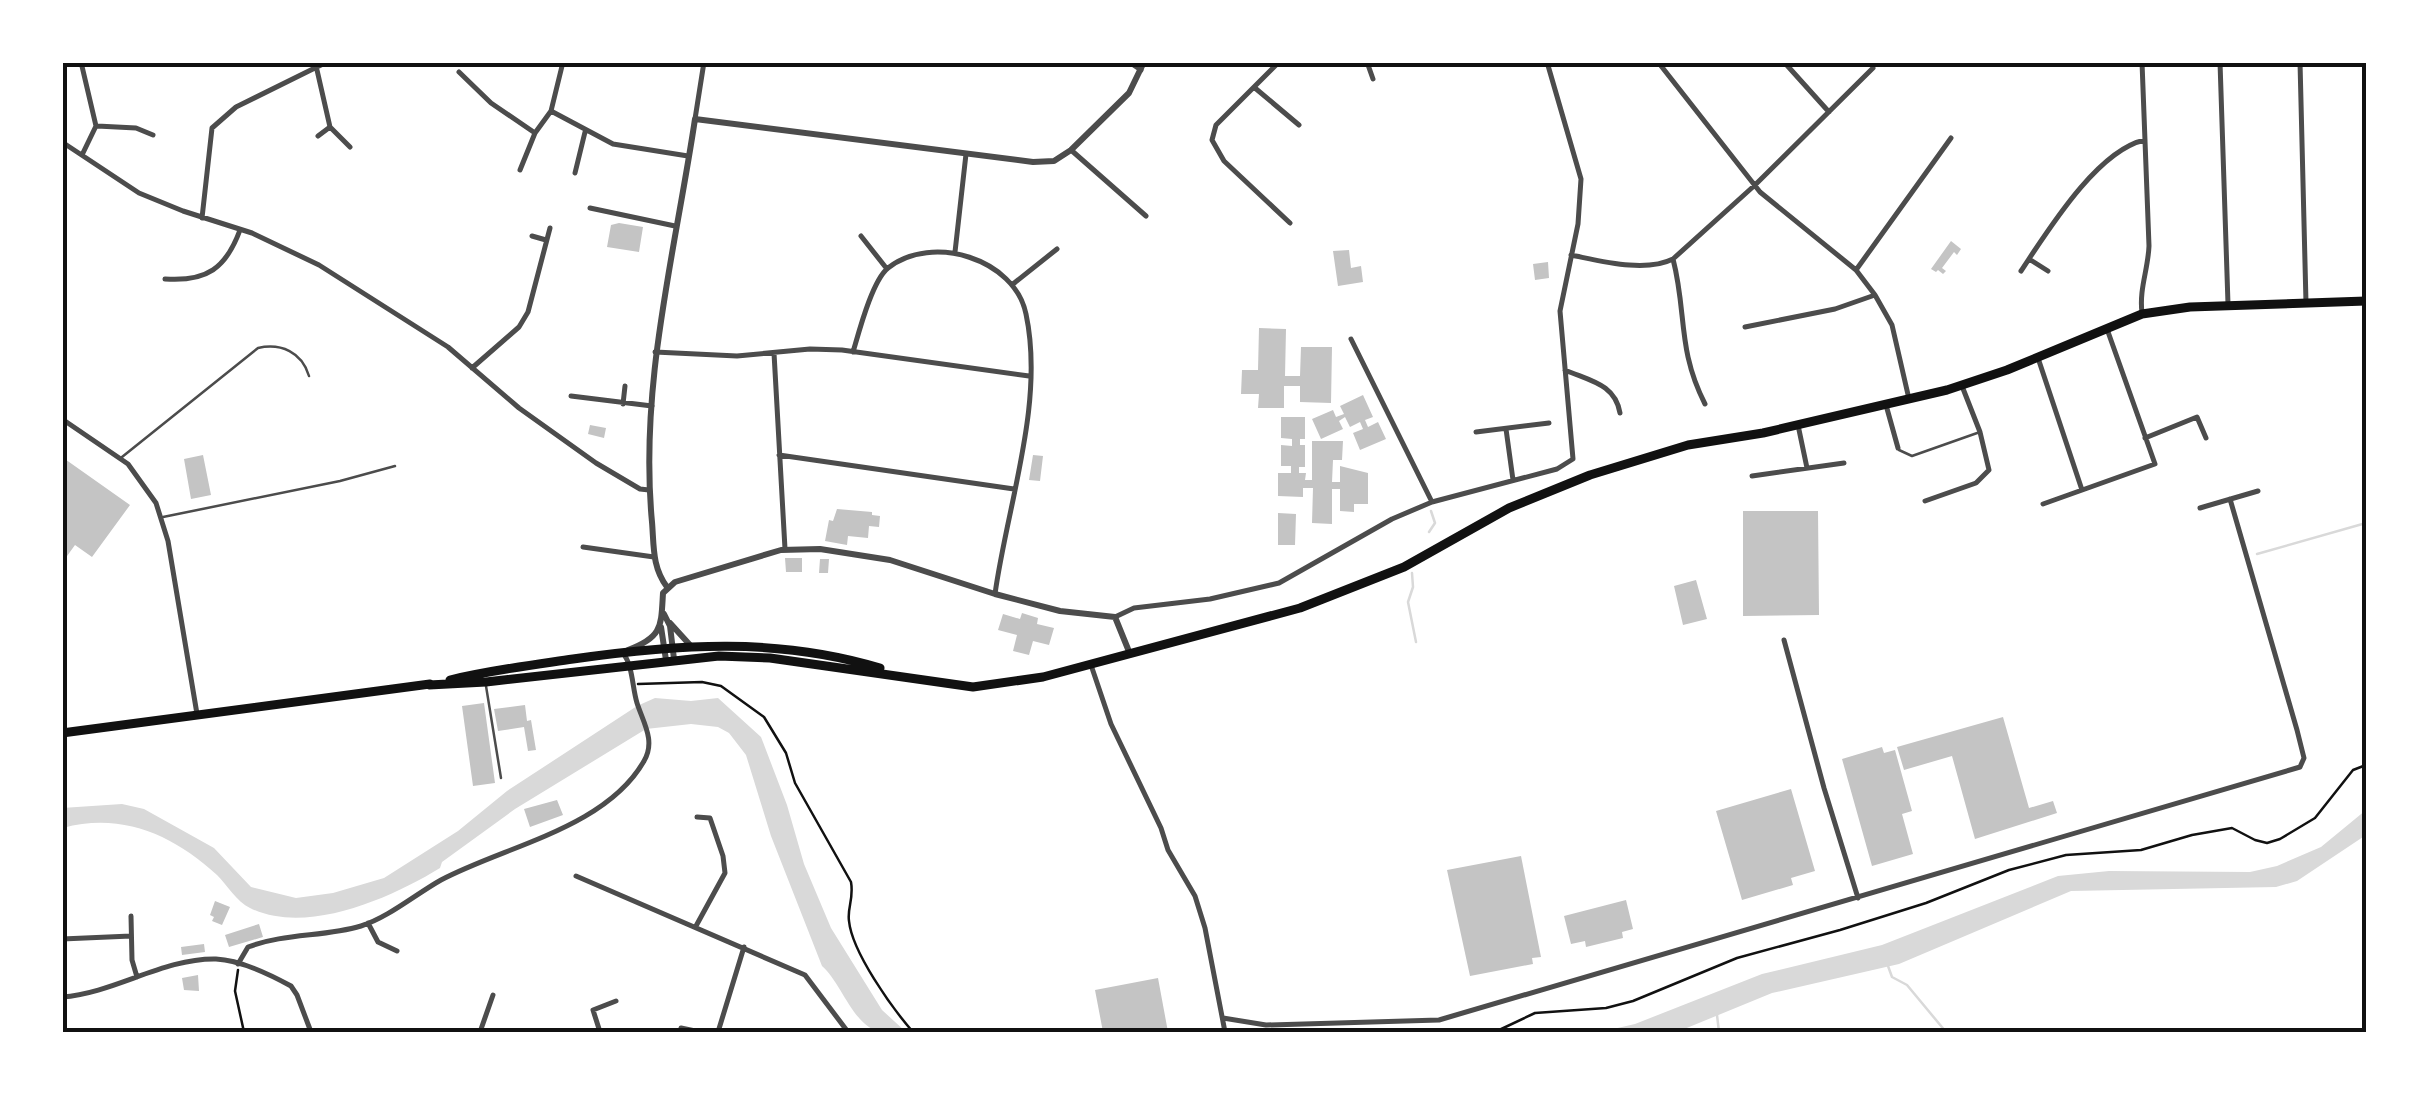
<svg xmlns="http://www.w3.org/2000/svg" width="2429" height="1095" font-family="'Asap Condensed',sans-serif">
<rect width="100%" height="100%" fill="#fff"/>
<!-- water -->
<path fill="#d9d9d9" d="M655 698 691 701 718 698 761 737 787 805 804 864 831 928 882 1010 906 1032C898 1032 888 1034 881 1032 854 1028 841 982 822 966L771 836 746 755 729 733 718 727 691 724 646 729 515 809 442 862 440 868C391 898 306 936 250 908 237 902 227 885 217 875 173 835 122 812 63 828L62 808 122 804 144 809 214 848 251 887 296 898 333 893 384 878 458 831 507 791 637 706Z
M2366 810V835L2297 881 2276 887 2071 891 1899 964 1772 993 1677 1032H1600L1635 1024 1762 974 1882 945 2058 876 2109 871 2250 872 2277 866 2321 847Z"/>
<g fill="none" stroke-linecap="round" stroke-linejoin="round">
<!-- stream -->
<path stroke="#d9d9d9" stroke-width="2.5" d="M1429 532 1435 523 1431 511
M2257 554 2366 523
M1412 573 1413 587 1408 602 1416 642
M1888 966 1892 977 1907 985 1946 1032
M1717 1015 1719 1032"/>
</g>
<!-- building -->
<path fill="#c4c4c4" d="M619 223 643 227 639 252 607 247 611 225Z
M1951 241 1961 249 1957 255 1954 252 1942 268 1946 271 1943 274 1938 270 1936 272 1931 269Z
M1349 250 1351 268 1361 266 1363 282 1338 286 1333 251Z
M1548 262 1549 278 1535 280 1533 264Z
M1259 328 1286 329 1285 376H1300L1301 347H1332L1331 403 1300 402V386H1284V408H1258L1259 394H1241L1242 370H1258Z
M1363 395 1373 417 1365 420 1368 427 1378 422 1386 439 1360 450 1353 433 1363 429 1360 422 1350 427 1345 417 1339 421 1343 429 1321 439 1312 419 1333 410 1336 417 1344 414 1340 406Z
M1281 417H1305V439H1300V445H1305V467H1299V473H1306L1305 480H1312V441H1343L1342 460H1333L1332 482H1340V466L1368 473V504H1354V512L1340 511V489H1332V524L1312 523 1313 488H1303V497L1278 496V473H1291V466H1281V445L1292 446V439L1281 438Z
M590 425 606 428 604 438 588 434Z
M203 455 211 495 191 499 184 459Z
M1033 455 1043 456 1040 481 1029 480Z
M62 457 130 505 92 557 75 545 62 563Z
M837 509 872 512V515L880 516 879 527 869 526 868 538 848 536 847 545 825 541 829 520 833 521Z
M1743 511H1818L1819 615 1743 616Z
M1278 513 1296 514 1295 545H1278Z
M785 558H802V572H786Z
M820 559H829L828 573H819Z
M1696 580 1707 619 1683 625 1674 586Z
M1022 613 1038 618 1037 624 1054 628 1049 645 1033 641 1029 655 1013 651 1017 635 998 630 1003 614 1020 619Z
M484 703 495 783 473 786 462 706Z
M525 705 527 721 531 720 536 750 528 751 524 727 498 731 494 709Z
M2003 717 2029 808 2053 801 2057 813 1975 839 1952 756 1904 770 1897 747Z
M1882 747 1884 753 1895 750 1912 811 1902 814 1913 854 1872 866 1842 759Z
M1791 789 1815 871 1791 878 1793 885 1742 900 1716 811Z
M557 800 563 815 530 827 524 809Z
M1521 856 1541 957 1532 958 1533 964 1470 976 1447 870Z
M1626 900 1633 929 1622 932 1623 938 1586 947 1585 941 1571 944 1564 916Z
M215 901 230 907 222 925 212 921 214 917 210 915Z
M259 924 263 937 229 947 225 935Z
M204 944 205 952 182 955 181 947Z
M198 975 199 991 184 990 182 978Z
M1158 978 1168 1032H1103L1095 990Z"/>
<g fill="none" stroke-linecap="round" stroke-linejoin="round">
<!-- path -->
<path stroke="#111" stroke-width="2.5" d="M638 684 702 682 721 686 764 717 786 753 795 783 851 882C854 899 847 908 849 921 852 952 892 1008 913 1032
M238 970 235 991 244 1032
M1487 1032 1497 1031 1535 1013 1606 1008 1633 1001 1737 958 1840 930 1926 903 2009 870 2066 855 2141 850 2192 835 2232 828 2255 840 2267 843 2280 839 2315 818 2353 770 2366 765"/>
<!-- service -->
<path stroke="#4c4c4c" stroke-width="2.5" d="M1899 450 1912 456 1980 432
M122 457 258 348C281 343 302 352 309 376
M163 517 340 481 395 466
M486 686 501 778"/>
<!-- minor -->
<path stroke="#4c4c4c" stroke-width="5" d="M81 62 96 126 82 155
M563 62 551 111 613 144 688 156
M1129 62 1141 70
M1279 62 1216 125 1212 140 1224 161 1290 223
M1367 62 1373 79
M1473 62H1481
M1658 62 1760 192 1856 270 1875 295 1892 325 1909 399
M1784 62 1829 112
M2142 62 2149 246C2148 270 2139 289 2142 313
M2220 62 2228 304
M2300 62 2306 303
M317 70 330 127 350 147
M459 72 491 103 535 133
M1255 88 1299 125
M695 119 704 62
M97 126 136 128 153 135
M318 136 330 127
M62 142 139 193 183 211 252 233 319 265 448 347 519 408 596 463 640 489 649 490
M1071 150 1146 216
M520 170 535 133 551 111
M575 173 585 132
M590 208 675 226
M202 218 212 128 236 107 325 63
M532 236 546 240
M861 236 887 269
M955 252 966 154
M1571 255C1601 261 1645 273 1673 259L1755 185 1873 68
M1673 259C1687 313 1677 349 1705 404
M2029 259 2048 271
M1856 270 1951 138
M2021 271C2047 232 2097 150 2145 140
M165 279C207 282 226 268 240 230
M1013 284 1057 249
M1745 327 1835 309 1875 295
M1351 339 1432 502
M655 352 737 356 810 349 842 350 1029 376
M853 352C859 332 872 281 888 268 932 233 1015 259 1026 314 1045 403 1007 506 995 594
M774 353 785 549
M2038 358 2082 490
M472 368 519 327 528 312 550 228
M1565 370C1590 381 1615 384 1620 413
M571 396 652 406
M623 404 625 386
M1886 405 1898 448
M62 419 128 464 156 503 168 541 197 714
M1798 425 1807 468
M1506 429 1513 480
M1476 432 1549 423
M2145 438 2197 417 2206 438
M779 455 1014 489
M1752 476 1844 463
M1925 501 1976 483 1989 470 1980 432 1962 386
M2043 504 2155 464 2107 329
M2200 508 2258 491
M583 547 654 557
M1115 617 1134 608 1210 599 1279 583 1392 519 1432 502 1557 469 1573 459 1560 311 1578 224 1581 179 1547 62
M1784 640 1824 788 1858 898
M1091 665 1111 724 1161 828 1168 850 1195 896 1205 928 1225 1032
M576 876 805 975 848 1032
M131 916 132 960 137 977
M368 923 378 942 397 951
M696 926 725 873 723 856 710 818 697 817
M62 939 131 936
M238 964 248 947C285 933 324 937 361 926 389 917 416 894 441 880 505 846 606 828 644 761 656 741 643 722 637 703 632 687 633 664 622 652
M62 997C115 993 163 958 216 959 239 960 271 975 291 986L297 995 311 1032
M1223 1018 1266 1025 1439 1020 2300 767 2304 758 2297 730 2230 499
M681 1028 700 1032
M480 1032 493 995
M600 1032 593 1010 616 1001
M718 1032 744 947"/>
<!-- tertiary -->
<path stroke="#4c4c4c" stroke-width="6" d="M667 587C652 567 654 546 652 522 639 385 675 253 695 119L1033 162 1054 161 1071 150 1129 93 1144 62
M664 614 670 626 674 659
M670 623 690 645
M661 627 666 660
M628 650C663 637 661 626 663 593L675 582 781 550 820 549 890 560 995 594 1060 611 1115 617 1130 654"/>
<!-- primary -->
<path stroke="#111" stroke-width="9" d="M450 680C491 670 532 665 573 659 678 644 777 637 880 668
M429 685 486 682 719 656 770 658 973 687 1043 677 1300 608 1404 567 1509 508 1590 475 1688 445 1763 433 1947 390 2007 370 2142 314 2190 307 2366 301
M62 733 430 684"/>
</g>
<!-- border -->
<rect width="2429" height="1095" fill="none" stroke="#ffffff" stroke-width="130"/>
<rect x="65" y="65" width="2299" height="965" fill="none" stroke="#111" stroke-width="4"/>
</svg>
